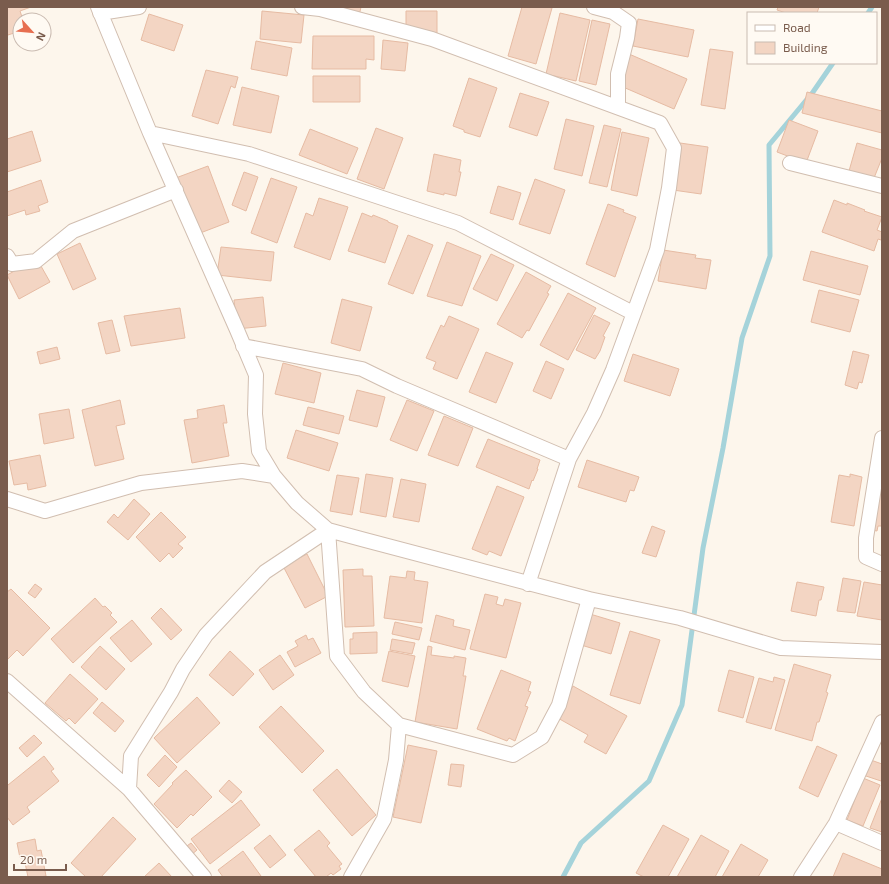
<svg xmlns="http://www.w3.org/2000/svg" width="889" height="884" font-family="'Exo 2',sans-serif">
<rect width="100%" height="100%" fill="#fdf6ec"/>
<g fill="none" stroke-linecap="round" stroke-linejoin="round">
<!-- stream -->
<path stroke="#a5d3da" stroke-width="5" d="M868 13 872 7
M563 877 581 843 649 781 682 705 703 548 723 448 742 338 770 256 769 145 813 92 833 63"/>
</g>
<!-- building -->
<path fill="#f3d5c3" stroke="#e6bba3" d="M7 7H31L20 11 23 20H20V31L8 35 7 32Z
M328 7H361L358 20Z
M522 7H548L552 8 536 64 508 56Z
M778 7H819L817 13H786L777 10Z
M262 11 304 15 301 43 260 39Z
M406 11H437V37H406Z
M560 13 590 20 576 81 546 74Z
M149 14 183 25 174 51 141 40Z
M638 19 694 30 688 57 633 46Z
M592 20 610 24 596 85 579 81Z
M313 36H374V60L366 59V69H312Z
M383 40 408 43 405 71 381 69Z
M256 41 292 48 287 76 251 69Z
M710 49 733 52 725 109 701 105Z
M629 54 687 79 674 109 616 84Z
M206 70 238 77 235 88 231 86 218 124 192 116Z
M313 76H360V102H313Z
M469 78 497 88 480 137 464 132V130L453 126Z
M242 87 279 96 271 133 233 125Z
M807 92 882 111V133L802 113Z
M520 93 549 102 537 136 509 127Z
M566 119 594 126 582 176 554 169Z
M789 120 818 131 806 163 777 152Z
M604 125 621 129 607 187 589 183Z
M376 128 403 138 384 189 357 179Z
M310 129 358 148 347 174 299 155Z
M32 131 41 161 7 172V139Z
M622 132 649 138 637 196 611 190Z
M680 143 708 147 701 194 673 190Z
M857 143 882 150V158L874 178 849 171Z
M434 154 461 160 459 172H461L456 196 444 193V195L427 191Z
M208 166 229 222 195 235 173 179Z
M244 172 258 177 246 211 232 205Z
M271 178 297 187 277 243 251 233Z
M535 179 565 190 550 234 519 224Z
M41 180 48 202 38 206 40 211 26 215 25 210 7 216V192Z
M498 186 521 193 513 220 490 213Z
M319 198 348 207 330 260 294 247 306 213 313 216Z
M834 200 847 205V203L865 210 864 211 882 217 877 230 882 232V239L881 240 878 239 874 251 822 232Z
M608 204 624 210 623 212 636 217 615 277 586 264Z
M362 213 372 217 373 215 388 221V222L398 226 385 263 348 251Z
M408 235 433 245 413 294 388 284Z
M447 242 481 256 462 306 427 296Z
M80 243 96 279 73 290 57 254Z
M221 247 274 252 271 281 217 275Z
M663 250 696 255 695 258 711 260 706 289 658 281Z
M811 251 868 266 860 295 803 280Z
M491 254 514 265 497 301 473 289Z
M37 259 50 282 19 299 7 275Z
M526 272 551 286 547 293 549 294 529 331 527 330 522 338 497 324Z
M819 290 859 300 850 332 811 322Z
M568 293 596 308 568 360 540 345Z
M263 297 266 326 237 329 234 300Z
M342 299 372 307 360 351 331 343Z
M180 308 185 338 131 346 124 316Z
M594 315 610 323 603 336 605 337 600 351 595 359 576 350Z
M449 316 479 329 457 379 433 369 436 362 426 358 441 325 444 327Z
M112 320 120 351 106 354 98 323Z
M57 347 60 359 40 364 37 352Z
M853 351 869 355 862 383 859 382 857 389 845 385Z
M486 352 513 363 496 403 469 392Z
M633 354 679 369 670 396 624 381Z
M546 361 564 369 551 399 533 391Z
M283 363 321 373 314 403 275 394Z
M357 390 385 397 377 427 349 420Z
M120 400 125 424 116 426 124 459 95 466 82 410Z
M407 400 434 411 417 451 390 440Z
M224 405 227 423H223L229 456 192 463 184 420 198 418 197 410Z
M308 407 344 416 339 434 303 425Z
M69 409 74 438 44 444 39 414Z
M444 416 473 428 458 466 428 455Z
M296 430 338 443 329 471 287 458Z
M488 439 540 460 537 469H538L533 481 532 480 529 489 476 467Z
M40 455 46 486 28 490 27 483 14 485 9 461Z
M587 460 639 477 634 491 630 490 626 502 578 487Z
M366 474 393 478 386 517 360 512Z
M850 474 862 477 854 526 831 522 839 475 850 477Z
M337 475 359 478 352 515 330 511Z
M882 478V526H878L877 531 861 528Z
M401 479 426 484 419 522 393 517Z
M497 486 524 497 501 556 489 551 487 555 472 549Z
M134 499 150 514 128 540 107 522 114 514 118 518Z
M161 512 186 537 178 544 183 548 173 558 169 553 160 562 136 537Z
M652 526 665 531 656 557 642 553Z
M307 554 328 596 305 608 283 566Z
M363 569V576H372L374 626 345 627 343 570Z
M407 571 415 572 414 580 428 582 422 623 384 618 390 576 406 578Z
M843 578 861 581 855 613 837 611Z
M797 582 824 587 821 600H819L816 616 791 611Z
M864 582 882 585V620L857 616Z
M35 584 42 589 35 598 28 593Z
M11 589 50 628 23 656 17 650 7 660V592Z
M485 594 498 597 496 604 503 606 505 599 521 603 506 658 470 649Z
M95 598 103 607 105 606 112 613 110 615 117 622 73 663 51 639Z
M161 608 182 630 171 640 151 618Z
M590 614 620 623 611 654 581 645Z
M436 615 454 620 453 626 470 630 465 650 430 641Z
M132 620 152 644 131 662 110 638Z
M395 622 422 628 419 640 392 634Z
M630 631 660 640 640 704 610 695Z
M377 632V653L350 654V639H353V633Z
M306 635 308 640 313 638 321 653 295 667 287 652 298 646 295 641Z
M392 639 415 643 412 654 390 650Z
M100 646 125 669 106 690 81 667Z
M428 646 432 647 431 655 454 658V656L466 658 463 676H466L457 729 415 722Z
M230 651 254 674 233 696 209 675Z
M389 651 415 656 408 687 382 681Z
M280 655 294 675 273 690 259 670Z
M794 664 831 675 826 692 828 693 819 722H817L812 741 775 730Z
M501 670 531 682 528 691 531 692 525 706 528 707 515 741 509 738 507 741 477 729Z
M729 670 754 677 743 718 718 711Z
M70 674 98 699 75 724 69 718 66 721 45 703Z
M774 677 785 680 771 729 746 722 759 678 773 682Z
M573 686 627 716 606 754 584 742 588 735 556 717Z
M197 697 220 723 177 763 154 738Z
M102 702 124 721 115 732 93 713Z
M281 706 324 751 302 773 259 727Z
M34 735 42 743 27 757 19 748Z
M408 745 437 751 421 823 393 817Z
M817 746 837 755 818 797 799 788Z
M165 755 177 767 159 787 147 775Z
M44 756 54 769 51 771 59 781 27 807 30 812 13 825 7 817V783L8 785Z
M868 759 882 764V778L881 781 863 775Z
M451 764 464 765 461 787 448 785Z
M337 769 376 815 352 836 313 790Z
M186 770 212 797 193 816 191 814 177 828 154 804 173 784 172 783Z
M863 778 880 785 863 826 847 820Z
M229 780 242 792 232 803 219 791Z
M882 798V832L870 828Z
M241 800 260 825 210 864 191 839Z
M113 817 136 839 101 877H86L71 863Z
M663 825 689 839 668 877H644L636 873Z
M319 830 330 843 327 846 342 864 339 866 341 869 333 875 331 873 326 877H316L294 850Z
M270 835 286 855 270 868 254 848Z
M701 835 729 851 715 877H677Z
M35 839 37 851 41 850 46 876 40 877H28L24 858H20L17 843Z
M191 843 197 850 190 856 184 848Z
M741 844 768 860 758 877H722Z
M243 851 261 876 260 877H223L218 870Z
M843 853 882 869V877H833Z
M159 863 172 877H144Z"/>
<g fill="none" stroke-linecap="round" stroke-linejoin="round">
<defs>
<path id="street" d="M98 7 150 133 237 330 256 375 255 414 259 451 274 476 297 503 328 530 365 540 589 599 680 618 781 648 882 652
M302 7 320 9 432 39 660 123 674 148 669 188 657 250 613 370 594 413 569 459 528 584
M594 7 613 12 629 23 627 38 618 74V107
M100 13 139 7
M150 133 249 154 458 223 633 313
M790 163 882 186
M7 256 12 264 36 261 73 231 176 190
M243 346 362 369 397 386 569 459
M882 438 866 538V557L882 564
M7 499 45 511 141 483 242 471 274 476
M7 681 129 789 204 877
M129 789 131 756 171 692 183 669 206 635 265 572 328 530 337 656 364 692 399 725 513 755 542 737 559 705 589 599
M836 823 882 843
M351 877 384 819 396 760 399 725
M801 877 836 823 882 722"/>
</defs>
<!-- street casing -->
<use href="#street" stroke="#d1beb0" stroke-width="16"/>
<!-- street -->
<use href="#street" stroke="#fff" stroke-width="14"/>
</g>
<!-- border -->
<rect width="889" height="884" fill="none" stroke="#7a5c4d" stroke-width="16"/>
<!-- legend -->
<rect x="747" y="12" width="130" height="52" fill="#fffaf3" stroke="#cabbb1"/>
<rect x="755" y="25" width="20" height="6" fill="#ffffff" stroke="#cabbb1"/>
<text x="783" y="32" font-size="12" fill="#7a5c4d">Road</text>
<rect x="755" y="42" width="20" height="12" fill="#f3d5c3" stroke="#cabbb1"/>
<text x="783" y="52" font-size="12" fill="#7a5c4d">Building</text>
<!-- north arrow -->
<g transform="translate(32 32) rotate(117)"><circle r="19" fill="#fffaf3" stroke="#cabbb1"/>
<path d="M0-3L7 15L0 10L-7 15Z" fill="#e76f51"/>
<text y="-6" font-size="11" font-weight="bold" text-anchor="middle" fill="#7a5c4d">N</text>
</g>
<!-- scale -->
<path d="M14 864v6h52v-6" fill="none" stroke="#7a5c4d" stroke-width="2"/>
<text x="20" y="864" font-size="12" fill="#7a5c4d" stroke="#fffaf3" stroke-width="3" paint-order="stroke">20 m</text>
</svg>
